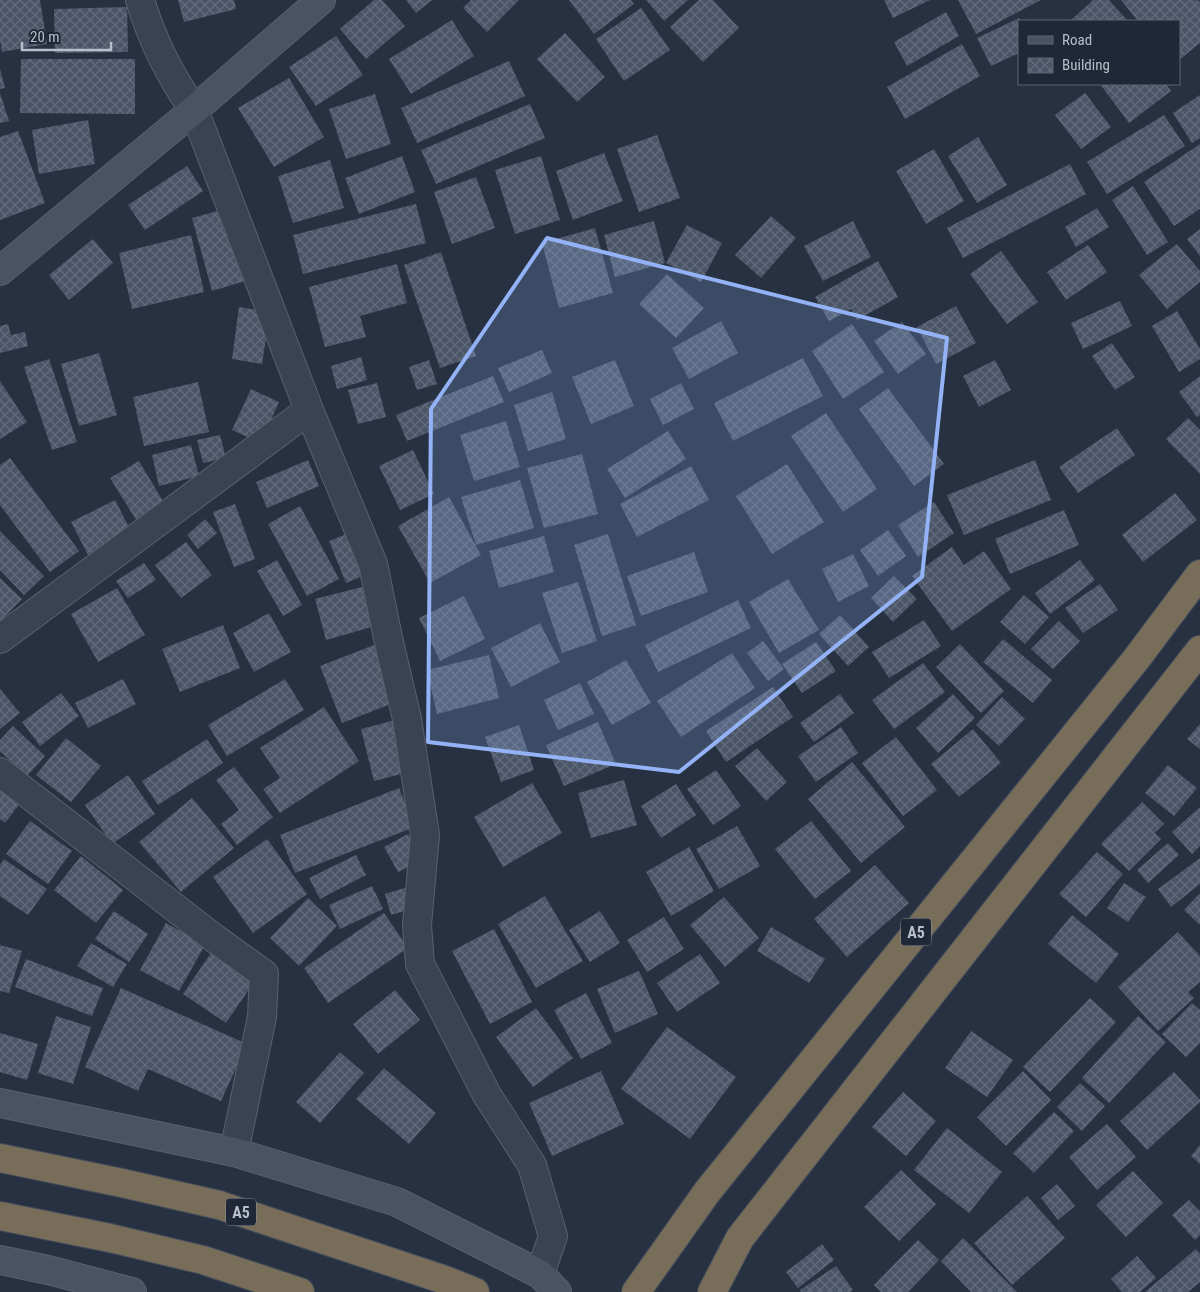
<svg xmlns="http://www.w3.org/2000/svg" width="1200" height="1292" font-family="'Roboto Condensed',sans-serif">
<defs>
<pattern id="building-cross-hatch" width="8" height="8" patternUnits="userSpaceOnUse" patternTransform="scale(1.25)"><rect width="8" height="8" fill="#4b5568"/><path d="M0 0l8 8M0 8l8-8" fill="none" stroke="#636c7c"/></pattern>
</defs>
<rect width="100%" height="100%" fill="#273142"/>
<!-- building -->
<path fill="url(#building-cross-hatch)" d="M0 0H40L47 44 2 52 0 40Z
M178 0H234L236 9 184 22Z
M374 0H382L405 26 366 59 340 29Z
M406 0H432L416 13Z
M471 0H519L487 32 463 8Z
M569 0H631L634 4 594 34Z
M646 0H688L664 21Z
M699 0H713L739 28 703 62 670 27Z
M884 0H930L893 18Z
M958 0H1041L976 34Z
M1093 0H1109L1128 21H1070Z
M1121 0H1198L1200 2V43L1179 60V21H1138Z
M127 7 128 52 55 53 54 9Z
M641 8 670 50 624 81 596 39Z
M946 12 959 36 907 66 894 42Z
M1019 18 1021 21H1019V53L991 66 977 38Z
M452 20 474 56 411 94 389 59Z
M565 33 605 77 577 102 537 59Z
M336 36 363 75 316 106 289 67Z
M962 44 980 76 905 119 887 87Z
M21 59H135V114L20 113Z
M509 61 525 96 417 143 401 108Z
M0 69 5 88 0 89Z
M289 78 324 137 274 167 238 108Z
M1100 84H1166L1171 91 1129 123Z
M0 93 9 121 0 123Z
M1085 93 1111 127 1081 149 1055 115Z
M375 94 391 144 346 159 329 109Z
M1200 95V138L1192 143 1173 113Z
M530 104 545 138 436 184 421 150Z
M1164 115 1185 146 1107 194 1087 162Z
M88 120 95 164 39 174 32 130Z
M18 131 45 203 0 220V137Z
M657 135 680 198 639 212 617 149Z
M978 137 1007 185 977 203 948 156Z
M1200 144V209L1174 226 1144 182Z
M934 149 964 201 926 224 896 171Z
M604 153 623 201 573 220 556 171Z
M402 156 415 192 359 214 345 178Z
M541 156 560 220 515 234 495 170Z
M330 160 344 208 293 223 278 176Z
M1070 164 1086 194 963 258 947 228Z
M187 166 203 191 145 230 128 205Z
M476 177 495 228 452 244 434 192Z
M1133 186 1168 242 1147 255 1112 200Z
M416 204 426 243 303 274 293 235Z
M1097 208 1109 227 1076 247 1065 227Z
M225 209 245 281 212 291 192 218Z
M771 216 796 238 761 278 735 255Z
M654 221 665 263 615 277 604 235Z
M853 221 871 257 823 281 804 246Z
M687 225 722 243 701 282 666 263Z
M595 228 613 293 559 308 542 243Z
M1200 229V256L1187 239Z
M191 235 204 292 132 309 119 253Z
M93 239 113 263 69 300 49 275Z
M1177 244 1200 271V282L1167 309 1139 275Z
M1088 245 1107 272 1066 300 1047 272Z
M1001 251 1038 302 1007 324 970 274Z
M441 252 476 356 440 368 404 265Z
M878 261 898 297 857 320 851 309 829 321 815 297Z
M397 264 407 303 360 316 366 337 325 347 309 287Z
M667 274 704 308 676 338 639 304Z
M1120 301 1132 326 1083 349 1071 323Z
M956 306 976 343 936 364 917 327Z
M239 307 270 312 262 364 232 359Z
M1177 311 1200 349V359L1179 372 1152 326Z
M721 321 738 353 689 379 672 348Z
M902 322 926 354 898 374 874 341Z
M8 324 11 335 25 332 28 346 0 353V326Z
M852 324 884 372 843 399 812 351Z
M1112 343 1135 377 1115 390 1092 356Z
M542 350 552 373 509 392 498 368Z
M99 353 117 415 79 426 61 364Z
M361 357 367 380 337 389 331 366Z
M803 358 823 396 733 441 714 403Z
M49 359 77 442 52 450 24 367Z
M429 360 437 384 417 390 409 367Z
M615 360 634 406 591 424 572 377Z
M995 360 1011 390 979 407 963 376Z
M493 376 504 402 407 441 396 415Z
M1200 376V415L1197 417 1179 392Z
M0 381 27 422 0 439Z
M198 382 209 432 144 446 133 397Z
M377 383 386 417 358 424 348 390Z
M681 383 694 409 663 425 650 399Z
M888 388 944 464 914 486 859 409Z
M251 389 279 402 261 443 232 430Z
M552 392 566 439 528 451 514 405Z
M826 413 877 489 843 512 791 436Z
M1188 418 1200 430V474L1166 439Z
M506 421 520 467 474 481 460 435Z
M1117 428 1135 455 1078 493 1059 467Z
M668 431 686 459 625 498 607 469Z
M220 435 226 458 203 463 197 440Z
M191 445 199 476 159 486 152 455Z
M413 450 434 494 400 510 379 466Z
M582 454 598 514 544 528 527 468Z
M10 458 79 551 50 572 0 505V465Z
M308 460 319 486 267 508 256 482Z
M1035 460 1051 500 964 535 947 495Z
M139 461 166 506 138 523 110 478Z
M787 464 824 522 772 554 736 496Z
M691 466 709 500 637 537 620 504Z
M520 480 534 528 476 545 461 497Z
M1175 493 1197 520 1143 562 1122 535Z
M449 497 481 555 430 583 398 526Z
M115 500 133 535 89 557 71 522Z
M934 502 954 533 918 557 898 525Z
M235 504 255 559 234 567 213 512Z
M300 506 339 579 307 596 268 524Z
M1064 510 1079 545 1010 574 995 539Z
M205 519 217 533 198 549 187 535Z
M888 530 906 556 878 576 860 550Z
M0 531 44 576 24 595 0 570Z
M354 531 370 573 346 583 329 541Z
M608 534 636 625 602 636 574 545Z
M544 536 554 572 499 588 489 551Z
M186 542 212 575 181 598 155 565Z
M952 547 964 565 984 551 1011 589 952 631 912 576Z
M694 552 708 592 641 616 627 576Z
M853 554 869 586 838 602 822 569Z
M277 560 302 605 283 616 257 571Z
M1080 560 1095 580 1050 614 1035 593Z
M144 563 156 580 128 598 116 581Z
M894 576 917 599 893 622 871 598Z
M0 578 22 599 0 621Z
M788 579 819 630 779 653 749 602Z
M578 582 597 641 562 653 542 593Z
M1100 584 1118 610 1083 633 1065 608Z
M362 587 372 627 326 640 315 599Z
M117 588 145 635 98 662 71 614Z
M1024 595 1049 617 1025 644 1000 622Z
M464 596 485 639 440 661 419 618Z
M738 600 751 628 658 672 645 645Z
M269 613 291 652 254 672 233 633Z
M840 615 869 647 848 666 819 634Z
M924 620 941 646 889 678 872 652Z
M1059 621 1080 641 1053 669 1031 649Z
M540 623 560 662 511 687 491 648Z
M223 625 240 668 180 692 162 649Z
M1003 639 1052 680 1033 703 983 662Z
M763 641 784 669 768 681 747 653Z
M816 642 836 671 802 693 782 664Z
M960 644 1004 691 981 713 936 667Z
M374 645 396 702 342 723 320 666Z
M732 653 755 688 681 737 657 701Z
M489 655 499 698 437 714 427 670Z
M626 660 651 703 612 725 587 682Z
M923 663 945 692 894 729 872 700Z
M123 679 136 704 88 728 75 703Z
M285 679 304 710 227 756 208 725Z
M580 683 594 714 558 730 544 700Z
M773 687 793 717 726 762 706 731Z
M0 689 20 713 0 729Z
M61 693 79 716 40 746 22 722Z
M840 694 854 713 814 742 800 723Z
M953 694 975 718 938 753 916 728Z
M1002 697 1025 719 999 746 976 725Z
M324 707 359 761 280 813 263 789 280 778 260 748Z
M396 720 409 772 374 781 361 729Z
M598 722 616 764 564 786 546 745Z
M1200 724V749L1187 739Z
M519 725 534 770 501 782 485 737Z
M13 726 45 756 27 776 0 751V740Z
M841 727 858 753 816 782 798 756Z
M973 729 1001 763 959 797 931 764Z
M896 737 937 790 903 816 862 763Z
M66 738 101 766 71 802 36 775Z
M207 739 223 763 158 805 142 781Z
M757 748 787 782 766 801 735 766Z
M852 762 905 827 861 863 808 799Z
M1168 765 1197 788 1174 816 1145 793Z
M234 767 273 817 237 845 221 824 239 810 216 780Z
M716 770 741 806 713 825 687 789Z
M128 775 155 814 112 844 85 805Z
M624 780 637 825 591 838 578 793Z
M532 783 562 833 503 867 474 817Z
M676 784 696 815 661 838 641 806Z
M0 787 21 802 5 823 0 819Z
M399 788 415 827 295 873 280 835Z
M192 798 234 848 181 892 139 842Z
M1142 802 1164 824 1155 833 1161 839 1129 871 1101 844Z
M1200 807V846L1192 854 1172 832Z
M30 821 72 851 48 884 6 854Z
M811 821 851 871 815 899 775 849Z
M737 826 760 866 719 889 696 849Z
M408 834 422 860 398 872 384 847Z
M267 839 307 894 253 933 213 877Z
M1168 843 1179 855 1148 883 1137 870Z
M689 847 714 891 671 916 646 872Z
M1097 852 1123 874 1086 917 1059 894Z
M356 855 366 875 320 899 309 878Z
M81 856 123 890 96 923 54 890Z
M1200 858V884L1171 907 1158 889Z
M4 859 47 889 28 915 0 896V865Z
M875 865 909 903 847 957 814 919Z
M1124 883 1146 897 1128 922 1107 908Z
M372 886 383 909 340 929 329 905Z
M411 886 417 907 391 915 385 894Z
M1200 893V925L1184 910Z
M545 896 583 961 536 988 498 924Z
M724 897 759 938 725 967 690 925Z
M308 898 337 926 299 966 270 938Z
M114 911 148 934 129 962 95 939Z
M600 911 620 943 590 962 569 930Z
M384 913 408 948 328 1003 304 968Z
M1072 915 1119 954 1096 983 1048 944Z
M664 917 684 949 647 972 627 940Z
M166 923 205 945 179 991 140 970Z
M771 927 825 959 809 983 757 951Z
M494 929 532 1002 490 1024 452 951Z
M1178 932 1200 956V982L1188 992 1194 998 1158 1031 1118 987Z
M91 943 127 964 113 987 77 966Z
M0 945 22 951 9 993 0 991Z
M213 950 256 979 226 1023 183 994Z
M700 954 720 983 677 1012 657 983Z
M26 959 103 988 92 1016 15 987Z
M639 971 658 1014 615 1033 597 989Z
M121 988 247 1044 221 1101 148 1069 138 1091 85 1067Z
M395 990 420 1020 378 1054 353 1024Z
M586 993 612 1043 581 1059 554 1010Z
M1090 998 1116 1022 1050 1092 1023 1067Z
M1192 1003 1200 1010V1043L1186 1057 1162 1034Z
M536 1008 573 1058 533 1087 496 1037Z
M56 1016 91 1027 73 1084 38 1073Z
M1138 1016 1166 1042 1109 1103 1082 1078Z
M667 1027 736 1077 690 1139 621 1089Z
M971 1031 1013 1060 987 1097 945 1068Z
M0 1033 38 1044 27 1080 0 1072Z
M340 1052 364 1073 320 1123 296 1102Z
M384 1068 436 1113 409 1144 356 1099Z
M601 1071 624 1124 552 1156 529 1103Z
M1023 1071 1051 1100 1006 1146 977 1117Z
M1174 1072 1200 1100V1102L1147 1150 1120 1121Z
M1080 1083 1105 1106 1082 1131 1057 1107Z
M903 1092 936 1121 906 1156 872 1127Z
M1054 1112 1074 1131 1034 1173 1013 1153Z
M1107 1124 1136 1157 1097 1190 1069 1157Z
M947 1128 1002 1172 969 1213 914 1170Z
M1200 1145V1164L1191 1156Z
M901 1170 936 1204 899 1241 864 1207Z
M1133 1171 1163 1203 1126 1237 1096 1205Z
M1057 1184 1075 1206 1058 1220 1041 1198Z
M1027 1196 1065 1238 1012 1285 974 1243Z
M1189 1200 1200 1211V1235L1195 1240 1172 1215Z
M963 1238 1017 1292H971L941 1261Z
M918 1240 939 1260 908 1292H881L874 1285Z
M822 1244 834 1260 798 1288 786 1272Z
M1196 1249 1200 1254V1282L1188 1292H1145Z
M1137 1256 1156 1278 1140 1292H1122L1111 1279Z
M836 1266 853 1290 850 1292H801L800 1290Z"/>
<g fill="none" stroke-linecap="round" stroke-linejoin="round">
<defs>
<path id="street" d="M140 0C152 40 170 76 194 110L309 410 373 564 388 638 407 719 425 835 417 925 420 964 487 1095 532 1165 553 1236 540 1274
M0 639 309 410
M0 772 214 938 264 974 262 1017 234 1152"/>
<path id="secondary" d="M0 271 194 110 321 0
M0 1103 234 1152 397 1202 540 1274 557 1292
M0 1260 48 1270 132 1292"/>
<path id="highway" d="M0 1158 122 1183 219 1205 445 1280 475 1292
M0 1216 110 1238 203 1260 300 1292
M636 1292 707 1192 1137 658 1200 574
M712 1292 740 1238 1200 650"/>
</defs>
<!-- street casing -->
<use href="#street" stroke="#59616f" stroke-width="30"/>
<!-- secondary casing -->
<use href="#secondary" stroke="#59616f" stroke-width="30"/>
<!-- highway casing -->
<use href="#highway" stroke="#464e5c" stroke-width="30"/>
<!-- street -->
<use href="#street" stroke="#3b4352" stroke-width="28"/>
<!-- secondary -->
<use href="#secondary" stroke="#4a5264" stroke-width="28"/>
<!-- highway -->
<use href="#highway" stroke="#776d59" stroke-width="28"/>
</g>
<!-- marked area -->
<path fill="#93b3f6" fill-opacity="0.2" stroke="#93b3f6" stroke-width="4" stroke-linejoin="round" d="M547 238 947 338 922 577 679 772 428 742 431 409Z"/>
<g text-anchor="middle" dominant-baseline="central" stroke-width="4.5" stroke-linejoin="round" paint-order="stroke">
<!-- shield labels -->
<g fill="#202837" stroke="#8a929f" stroke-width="1">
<rect x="901" y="918.5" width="30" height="27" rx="4"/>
<rect x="226" y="1198.5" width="30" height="27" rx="4"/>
</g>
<g font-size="16" font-weight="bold" fill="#b8bfcb">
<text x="916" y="932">A5</text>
<text x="241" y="1212">A5</text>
</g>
</g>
<!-- legend -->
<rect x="1018" y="20" width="162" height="65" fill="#202837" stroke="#5d6472"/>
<rect x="1028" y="36" width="25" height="8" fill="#4a5264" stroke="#5d6472"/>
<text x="1062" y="45" font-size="15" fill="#b8bfcb">Road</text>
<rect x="1028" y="58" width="25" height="15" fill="url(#building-cross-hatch)" stroke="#5d6472"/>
<text x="1062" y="70" font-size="15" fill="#b8bfcb">Building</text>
<!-- scale -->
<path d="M22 42v8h89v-8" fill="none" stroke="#b8bfcb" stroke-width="2.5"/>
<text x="30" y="42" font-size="15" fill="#b8bfcb" stroke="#202837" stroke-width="4" paint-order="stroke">20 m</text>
</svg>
